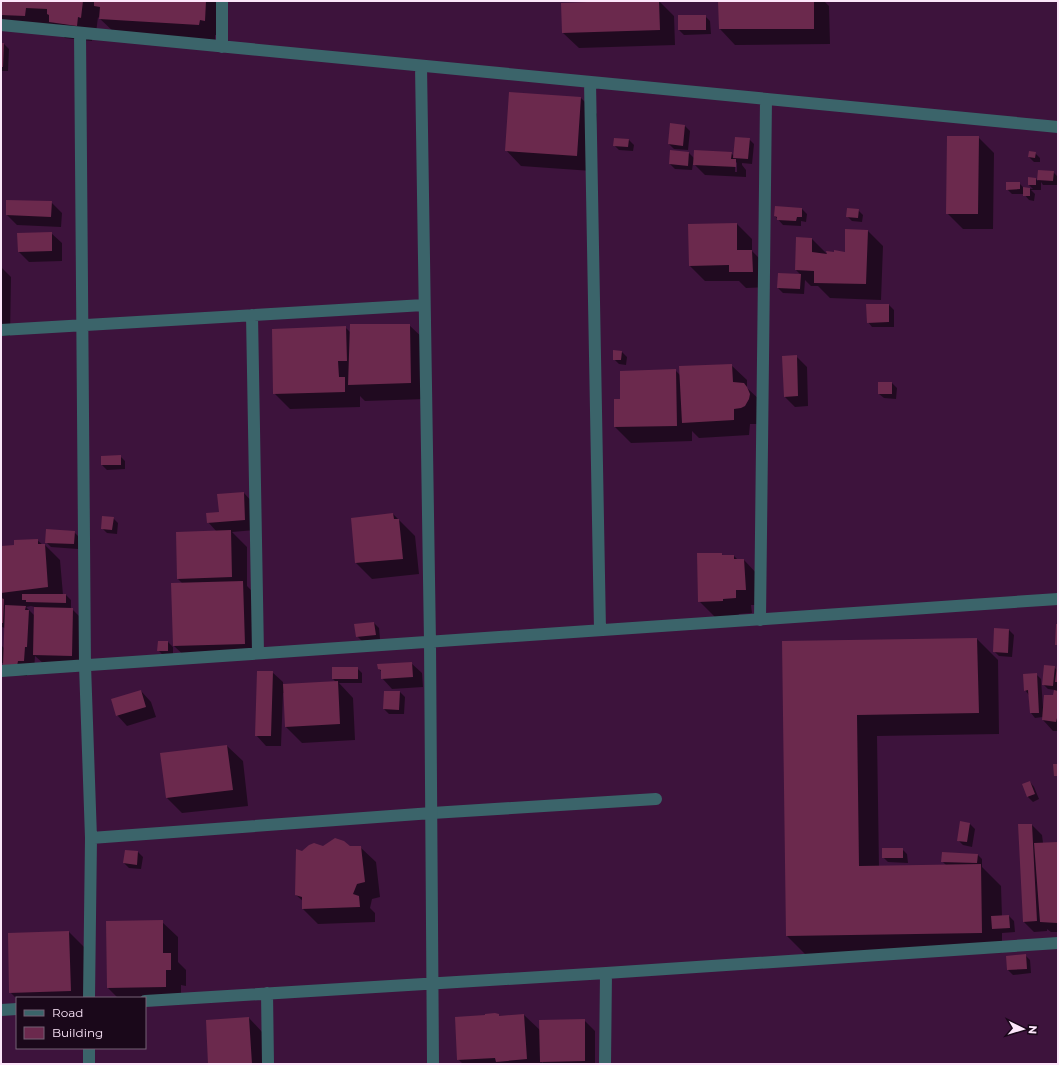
<svg xmlns="http://www.w3.org/2000/svg" width="1059" height="1065" font-family="Montserrat,sans-serif">
<rect width="100%" height="100%" fill="#3d133c"/>
<!-- shadow -->
<path fill="#0007" fill-rule="evenodd" d="M1 1H223L220 36 215 35V41L116 34 98 17 96 33 93 32 92 41 65 38 51 24 1 25Z
M641 1H659L674 16 675 45 579 48 563 33Z
M719 1H824L829 6 830 44 735 45 720 29Z
M705 16 710 21 711 34 684 35 679 30Z
M1 44H4L9 49 8 71H1Z
M581 98 597 114 592 171 521 166 506 150Z
M685 126 690 131 688 150 674 149 669 144Z
M978 137 994 153 993 229H963L947 213Z
M749 139 754 144 752 164 742 163V165L746 170V177L705 175 693 163 692 170 675 169 670 164 689 153 695 159 731 153 734 156ZM735 161 737 163V172H735Z
M629 140 634 145 633 151 619 150 614 145Z
M1035 153 1040 158V162H1034L1029 157Z
M1039 171 1053 172 1058 177V185H1043L1041 182V190H1031L1035 194 1034 201 1029 200 1024 194H1012L1007 189 1019 183 1024 188 1033 189 1029 185 1036 179 1038 181Z
M51 202 62 213 61 227 17 225 7 215Z
M802 209 807 214 806 222 801 221V226L783 225 775 216Z
M858 210 863 215 862 222 852 221 847 216Z
M737 224 752 239V251L767 266 768 287 746 288 739 281H705L690 266Z
M868 231 883 246 881 300 830 298 818 286H811L805 280 804 294 783 293 778 288 779 274 801 275 796 270 812 239 828 255 846 253Z
M51 233 62 243V261L29 262 19 252Z
M1 267 11 277 10 336H1Z
M889 305 894 310V327H872L868 322Z
M409 325 425 340 426 399 365 401 360 396V407L290 409 274 393 345 327 350 332Z
M622 352 627 357 626 365 619 364 614 359Z
M796 356 807 367 808 406 795 407 785 397Z
M731 365 747 380V388L762 402 757 424H750L749 435 699 438 692 431V441L631 443 615 427V400H621L675 370 680 375Z
M892 383 897 388 896 399 884 398 879 394Z
M120 456 125 461V469L107 470 102 465Z
M244 493 254 504 255 530 232 532 247 547V586L259 598 261 659 190 661 174 646 183 584 178 579 217 532 208 522Z
M393 514 415 536 419 574 372 579 356 563Z
M113 518 118 523 117 534 107 533 102 528Z
M74 532 79 537 78 549 51 547 46 542Z
M37 540 43 545H45L60 560 63 595H66L71 600V609H72L83 620 82 665 44 664 35 656 34 671H28L27 676 14 675 4 663H1V645L4 648 5 628 2 627V635H1V547L15 546ZM31 606 35 607V616L26 607Z
M721 554 724 556H734L738 560H744L759 576 761 605H751L752 613 739 614 738 616 715 617 699 601Z
M374 623 379 628 380 639 362 641 357 636Z
M1009 630 1014 635 1012 657 999 656 994 651Z
M977 639 998 660 999 734 877 736 879 867 947 866 942 861 977 854 982 859V867L1001 886 1002 917 1009 916 1014 921 1015 932 1002 933V953L808 957 787 936 783 642Z
M159 642H168L173 647V655H163L158 650Z
M411 663 422 673 423 687 392 689 382 678V672L379 669Z
M1058 665 1057 692 1058 731H1053L1043 720V717L1035 718 1031 713 1029 695 1025 690 1036 674 1041 679 1043 707H1044L1054 696 1055 690 1048 689 1043 684 1054 667 1057 670Z
M357 668 362 673V683H339L353 698 355 740 302 743 286 727 284 693H283L281 746H266L256 735 272 672 283 682V685L336 682 333 679Z
M141 691 151 702 156 717 127 726 117 715Z
M385 692H400L405 697 404 714H389L384 709Z
M227 746 243 761 248 806 182 813 167 798Z
M1030 782 1034 787 1039 799 1033 802 1028 797 1023 785Z
M970 824 975 829 972 847 963 845 958 840Z
M1032 825 1042 835 1043 843H1058V932H1051L1047 929V931L1034 932 1024 922Z
M323 847H360L376 862 380 897 372 899 370 908 375 913V922L318 924 303 909V901L296 895 302 852Z
M902 849 907 854 908 863 888 862 883 857Z
M138 852 143 857 141 869 129 868 124 863Z
M162 922 178 937V962L186 970V986L181 985V1003L145 998H118L108 988Z
M69 932 85 948 86 998 17 999 10 992Z
M1025 955 1030 960 1031 973 1013 975 1008 970Z
M524 1015 541 1031 584 1020 595 1031V1064H544L542 1062V1064H463L458 1059 500 1017Z
M249 1018 264 1034 266 1064H209Z"/>
<!-- building -->
<path fill="#6b294d" d="M1 1H83L81 18 78 17 77 26 49 22V15L47 14V9L26 8 25 16 1 15Z
M94 1H206L205 21 200 20 199 25 99 19 100 7 94 6Z
M613 1H659L660 30 562 33 561 3Z
M718 1H814V29H719Z
M678 15H706V30H678Z
M1 43H4L3 67H1Z
M509 92 581 97 577 156 505 151Z
M670 123 685 125 683 146 668 144Z
M947 136H979L978 214H946Z
M735 137 750 138 748 159 733 158Z
M614 138 629 139 628 147 613 146Z
M670 150 689 152 688 166 669 164Z
M694 150 732 152 731 159H736V167L693 165Z
M1029 151 1036 152 1035 158 1028 157Z
M1038 170 1054 171 1053 181 1037 180Z
M1028 177 1036 178V185H1028Z
M1006 182H1020V189L1006 190Z
M1023 187 1030 188V196H1023Z
M6 200 52 201 51 217 6 215Z
M775 206 802 208V217H797L796 221 777 220V217L774 216Z
M847 208 859 209 858 218 846 217Z
M737 223V250H752L753 272H729V265L689 266 688 224Z
M845 229 868 230 866 284 814 283V271L795 270 796 237 812 238V252L827 254 826 251 834 252V250L845 252Z
M52 232V251L18 252 17 233Z
M778 273 801 274 800 289 777 288Z
M866 304H889V322L867 323Z
M350 324H410L411 383 348 385Z
M346 326 347 361H338L339 377H345V392L273 394 272 329Z
M613 350 622 351 621 360H613Z
M797 355 798 396 784 397 782 356Z
M732 364 733 382 744 383 747 387 750 394 749 399 745 406 741 408 734 409V420L682 423 679 366Z
M676 369 677 426 614 427V399H620V371Z
M878 382H892V394H878Z
M121 455V465H101V456Z
M244 492 245 520 207 523 206 513 219 512 217 494Z
M393 513 394 519H399L403 559 355 563 351 518Z
M102 516 114 517 112 530 101 529Z
M46 529 75 531 74 544 45 543Z
M231 530 232 577 177 579 176 532Z
M38 539V544H45L48 587 1 593V546L14 545V540Z
M697 553H722V555H734V559H744L746 590H736V598L723 599V601L698 602Z
M243 581 245 644 173 646 171 583Z
M22 594H66V603L26 602V600H22Z
M1 598 4 599 3 623H1Z
M5 605 26 606 25 610H29L27 647H25L24 661H18L17 666 3 665Z
M34 607 73 608 72 656 33 655Z
M374 622 376 635 356 637 354 624Z
M1056 624H1058V645H1055Z
M994 628 1009 629 1008 653 993 652Z
M977 638 979 713 857 715 859 866 981 864 982 933 786 936 782 641Z
M158 641H168V651H157Z
M412 662 413 677 381 679V670L378 669 377 664Z
M1044 665 1055 666 1053 686 1042 685Z
M1057 665H1058V682H1055Z
M332 667H358V679H332Z
M257 671H273L271 736H255Z
M1037 673 1039 713H1030L1028 690 1024 691 1023 674Z
M338 681 340 724 285 727 283 684Z
M141 690 146 707 116 716 111 699Z
M1054 690 1058 691V718H1057L1056 722 1042 720 1044 695H1053Z
M384 691H400L399 710 383 709Z
M227 745 233 790 166 798 160 753Z
M1053 764H1058V776H1054Z
M1030 781 1035 794 1027 797 1022 784Z
M960 821 970 823 967 842 957 841Z
M1018 824H1032L1037 921 1023 922Z
M335 838 344 841 350 846H361L365 882 357 884 353 894 359 896 360 907 302 909V897L295 895 296 849 302 851 309 845 314 843 323 846Z
M1058 842 1057 923 1040 922 1034 843Z
M882 848H903V858H882Z
M125 850 138 851 137 865 123 863Z
M942 852 978 854 977 863 941 862Z
M1009 915 1010 928 992 929 991 916Z
M163 920V953H171V970H166V987L107 988 106 921Z
M69 931 71 991 9 993 8 933Z
M1026 954 1027 969 1007 970 1006 956Z
M495 1013 499 1014V1016L524 1014 527 1059 496 1062 495 1058 457 1060 455 1017 485 1015V1014Z
M249 1017 252 1064H208L206 1020Z
M585 1019V1061L540 1062 539 1020Z"/>
<g fill="none" stroke-linecap="round" stroke-linejoin="round">
<!-- lane -->
<path stroke="#3b646a" stroke-width="12" d="M432 813 656 799"/>
<!-- street -->
<path stroke="#3b646a" stroke-width="12" d="M1 25 1058 127
M80 33 85 665 91 838 89 998
M222 47V1
M421 66 430 642 433 1064
M590 82 600 630
M252 315 258 653
M1 330 424 305
M760 620 766 99
M1 671 1058 599
M91 838 432 813
M267 993 268 1064
M145 1001 606 973 1058 943
M1 1010 17 1009
M89 1064V1048
M605 1064 606 973"/>
</g>
<!-- border -->
<rect width="1059" height="1065" fill="none" stroke="#fce6fa" stroke-width="4"/>
<!-- legend -->
<rect x="16" y="997" width="130" height="52" fill="#1a081a" stroke="#746174"/>
<rect x="24" y="1010" width="20" height="6" fill="#3b646a" stroke="#746174"/>
<text x="52" y="1017" font-size="12" fill="#fce6fa">Road</text>
<rect x="24" y="1027" width="20" height="12" fill="#6b294d" stroke="#746174"/>
<text x="52" y="1037" font-size="12" fill="#fce6fa">Building</text>
<!-- north arrow -->
<g transform="translate(1023 1029) rotate(95)" stroke="#1a081a" stroke-width="3" paint-order="stroke">
<path d="M0-3L7 15L0 10L-7 15Z" fill="#fce6fa"/>
<text y="-6" font-size="11" font-weight="bold" text-anchor="middle" fill="#fce6fa">N</text>
</g>
</svg>
